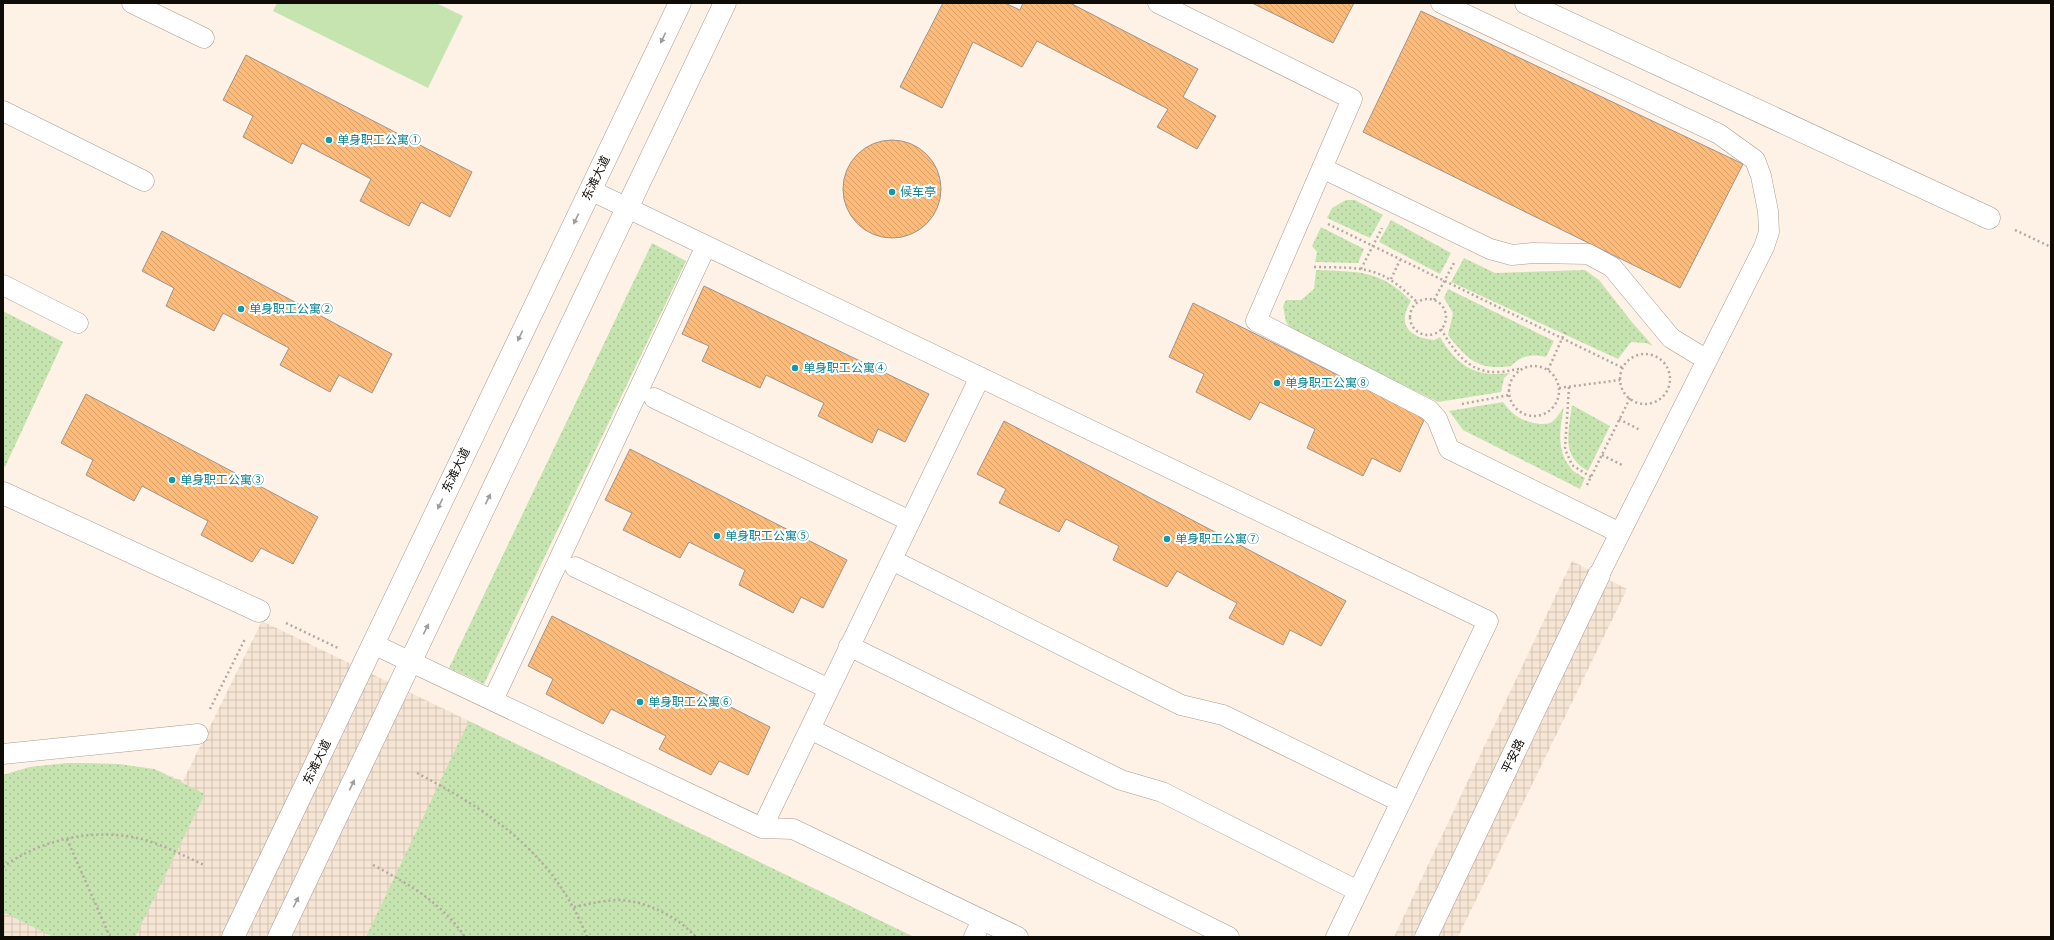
<svg xmlns="http://www.w3.org/2000/svg" width="2054" height="940" font-family="Raleway,'Noto Sans SC',sans-serif">
<defs>
<pattern id="industrial-grid" width="8" height="8" patternUnits="userSpaceOnUse"><rect width="8" height="8" fill="#f6e5d4"/><path d="M0 4h8M4 0v8" fill="none" stroke="#d2c3b4"/></pattern>
<pattern id="park-dots" width="8" height="8" patternUnits="userSpaceOnUse"><rect width="8" height="8" fill="#c6e4b0"/><path d="M2 2h.1M6 6h.1" fill="none" stroke="#a9c296" stroke-width="1.8" stroke-linecap="round"/></pattern>
<pattern id="building-back-hatch" width="6" height="6" patternUnits="userSpaceOnUse"><rect width="6" height="6" fill="#fdba79"/><path d="M-1 5l2 2M0 0l6 6M5-1l2 2" fill="none" stroke="#d89f67"/></pattern>
</defs>
<rect width="100%" height="100%" fill="#fef2e7"/>
<!-- industrial -->
<path fill="url(#industrial-grid)" d="M1572 561 1627 589 1458 937H1394Z
M262 621 469 721 914 937H3V775L30 767 69 763 118 764 154 769 183 781Z"/>
<!-- park -->
<path fill="url(#park-dots)" d="M1346 200H1355L1383 215 1370 238 1327 218 1332 208Z
M1391 220 1451 253 1440 274 1379 242Z
M1321 227 1364 249 1358 263 1315 262 1317 252 1312 246Z
M652 243 686 261 484 684 449 668Z
M1464 258 1495 273 1585 270 1599 280 1631 321 1653 346 1646 343 1631 342 1618 359 1451 282Z
M1316 270C1357 272 1380 269 1411 301 1396 325 1410 338 1434 340L1440 337C1457 366 1476 378 1510 373L1504 378 1501 392 1438 402 1293 332 1286 322 1283 306 1286 300H1301L1314 289Z
M1448 289 1554 341 1546 357C1532 354 1522 355 1511 366 1478 371 1467 359 1448 335L1453 313 1444 298Z
M3 311 63 342 5 467 3 466Z
M1503 402C1513 416 1523 422 1540 424 1544 424 1548 424 1552 422 1557 418 1560 412 1564 407 1560 427 1556 450 1570 467 1573 472 1580 475 1585 478L1580 489 1463 430 1449 411Z
M1572 405 1610 426 1588 471C1560 455 1569 432 1572 405Z
M469 721 914 937H366Z
M69 763 118 764 154 769 205 794 135 937H53L3 912V775L30 767Z"/>
<!-- garden -->
<path fill="#c6e4b0" d="M277 3H436L463 16 428 88 273 11Z"/>
<!-- building -->
<path fill="url(#building-back-hatch)" stroke="#a0958b" d="M943 3H1005L1020 10 1023 3H1070L1198 69 1183 97 1216 116 1197 149 1157 127 1168 109 1037 41 1022 67 973 42 942 108 900 87Z
M1252 3H1354L1333 43Z
M1421 11 1743 164 1680 288 1363 132Z
M246 55 472 172 450 217 421 202 409 226 360 201 371 179 302 143 292 164 243 137 253 116 223 100Z
M843 189a49 49 0 1 1 98 0a49 49 0 1 1-98 0Z
M162 231 392 354 372 393 339 375 330 392 280 365 289 348 223 313 214 331 166 306 174 288 142 271Z
M704 286 929 394 905 442 878 429 872 443 818 416 824 403 766 375 760 388 702 361 709 346 682 334Z
M1193 303 1425 418 1400 472 1372 458 1363 476 1307 448 1315 429 1260 402 1250 420 1196 392 1204 374 1169 357Z
M86 394 318 517 293 564 261 548 252 562 201 535 208 521 142 486 134 501 86 475 93 460 61 443Z
M1004 421 1346 601 1321 646 1290 630 1283 645 1229 618 1237 603 1177 571 1167 587 1113 560 1119 546 1066 519 1059 532 999 503 1006 489 977 474Z
M630 449 847 560 823 608 801 597 793 613 739 585 745 570 689 542 680 558 623 530 632 513 605 500Z
M552 616 770 727 748 775 719 761 711 775 659 749 666 736 611 709 603 724 546 694 553 679 528 666Z"/>
<g fill="none" stroke-linecap="round" stroke-linejoin="round">
<defs>
<path id="lane" d="M132 3 204 38
M1158 3 1352 99 1256 321 1429 410 1437 419 1449 449 1620 533
M1441 3 1719 134 1755 160 1761 176 1768 211 1769 232 1764 247 1599 575
M3 111 144 181
M1322 168 1490 249 1512 255 1533 253 1588 254 1612 267 1671 338 1707 360
M590 190 1488 621 1336 937
M3 285 78 323
M654 398 910 521
M892 560 1181 705 1223 715 1401 802
M575 567 829 689
M373 644 762 828 793 829 1018 937
M849 646 1121 780 1162 792 1358 891
M493 700 706 246
M810 729 1229 937
M3 754 198 734
M762 828 980 377
M974 937 982 920"/>
<path id="street" d="M1526 3 1989 218
M3 493 259 611
M1426 937 1599 575"/>
<path id="secondary" d="M233 937 680 3
M279 937 725 3"/>
</defs>
<!-- lane casing -->
<use href="#lane" stroke="#a89c92" stroke-width="21"/>
<!-- street casing -->
<use href="#street" stroke="#a89c92" stroke-width="23"/>
<!-- secondary casing -->
<use href="#secondary" stroke="#a89c92" stroke-width="23"/>
<!-- path -->
<path stroke="#b2a9a0" stroke-width="2.5" stroke-dasharray="2 3" stroke-linecap="butt" d="M1328 224 1623 368
M2015 230 2051 247
M1314 267C1365 268 1379 265 1417 302
M1361 269 1382 228
M1391 279 1400 260
M1410 317a18 18 0 1 1 36 0a18 18 0 1 1-36 0Z
M1434 300 1454 263
M1441 329C1454 351 1469 374 1499 372 1507 372 1513 369 1521 369
M1620 379a25 25 0 1 1 50 0a25 25 0 1 1-50 0Z
M1509 391a25 25 0 1 1 50 0a25 25 0 1 1-50 0Z
M1548 370 1565 332
M1569 387 1565 449 1572 465 1591 477
M1559 388 1620 380
M1462 404 1509 395
M1619 419 1640 430
M1602 455 1622 465
M1587 485 1630 398
M286 623 338 648
M210 709 245 639
M417 773C493 813 554 854 587 937
M67 839 110 937
M373 865C409 884 442 903 465 937
M3 867C40 840 92 828 137 838 160 843 182 855 204 865
M574 907C589 904 604 900 620 900 646 901 678 917 696 937"/>
<!-- lane -->
<use href="#lane" stroke="#fff" stroke-width="20"/>
<!-- street -->
<use href="#street" stroke="#fff" stroke-width="22"/>
<!-- secondary -->
<use href="#secondary" stroke="#fff" stroke-width="22"/>
</g>
<!-- one-way arrows -->
<defs><path id="oneway-solid" d="M-6-.8H1V-3.2L6.5 0L1 3.2V.8H-6Z"/></defs>
<g fill="#9f9d9c">
<use href="#oneway-solid" transform="translate(663 38) rotate(116)"/>
<use href="#oneway-solid" transform="translate(576 219) rotate(116)"/>
<use href="#oneway-solid" transform="translate(520 336) rotate(116)"/>
<use href="#oneway-solid" transform="translate(488 499) rotate(-64)"/>
<use href="#oneway-solid" transform="translate(440 504) rotate(116)"/>
<use href="#oneway-solid" transform="translate(426 629) rotate(-64)"/>
<use href="#oneway-solid" transform="translate(352 785) rotate(-64)"/>
<use href="#oneway-solid" transform="translate(296 902) rotate(-64)"/>
</g>
<!-- markers -->
<g fill="#0f9aa8" stroke="#fff" stroke-width="1.5">
<circle cx="329" cy="140" r="4"/>
<circle cx="892" cy="192" r="4"/>
<circle cx="241" cy="309" r="4"/>
<circle cx="795" cy="368" r="4"/>
<circle cx="1277" cy="383" r="4"/>
<circle cx="172" cy="480" r="4"/>
<circle cx="717" cy="536" r="4"/>
<circle cx="1167" cy="539" r="4"/>
<circle cx="640" cy="702" r="4"/>
</g>
<g text-anchor="middle" dominant-baseline="central" stroke-width="4" stroke-linejoin="round" paint-order="stroke">
<!-- culture labels -->
<g font-size="12" fill="#0d838f" stroke="#fff" text-anchor="start">
<text x="337" y="140">单身职工公寓①</text>
<text x="900" y="192">候车亭</text>
<text x="249" y="309">单身职工公寓②</text>
<text x="803" y="368">单身职工公寓④</text>
<text x="1285" y="383">单身职工公寓⑧</text>
<text x="180" y="480">单身职工公寓③</text>
<text x="725" y="536">单身职工公寓⑤</text>
<text x="1175" y="539">单身职工公寓⑦</text>
<text x="648" y="702">单身职工公寓⑥</text>
</g>
<!-- street labels -->
<g font-size="12" fill="#0f0b07" stroke="#fff">
<text transform="translate(596 178) rotate(-64)">东滩大道</text>
<text transform="translate(456 470) rotate(-64)">东滩大道</text>
<text transform="translate(1513 756) rotate(-64)">平安路</text>
<text transform="translate(317 762) rotate(-64)">东滩大道</text>
</g>
</g>
<!-- border -->
<rect width="2054" height="940" fill="none" stroke="#0f0b07" stroke-width="8"/>
</svg>
